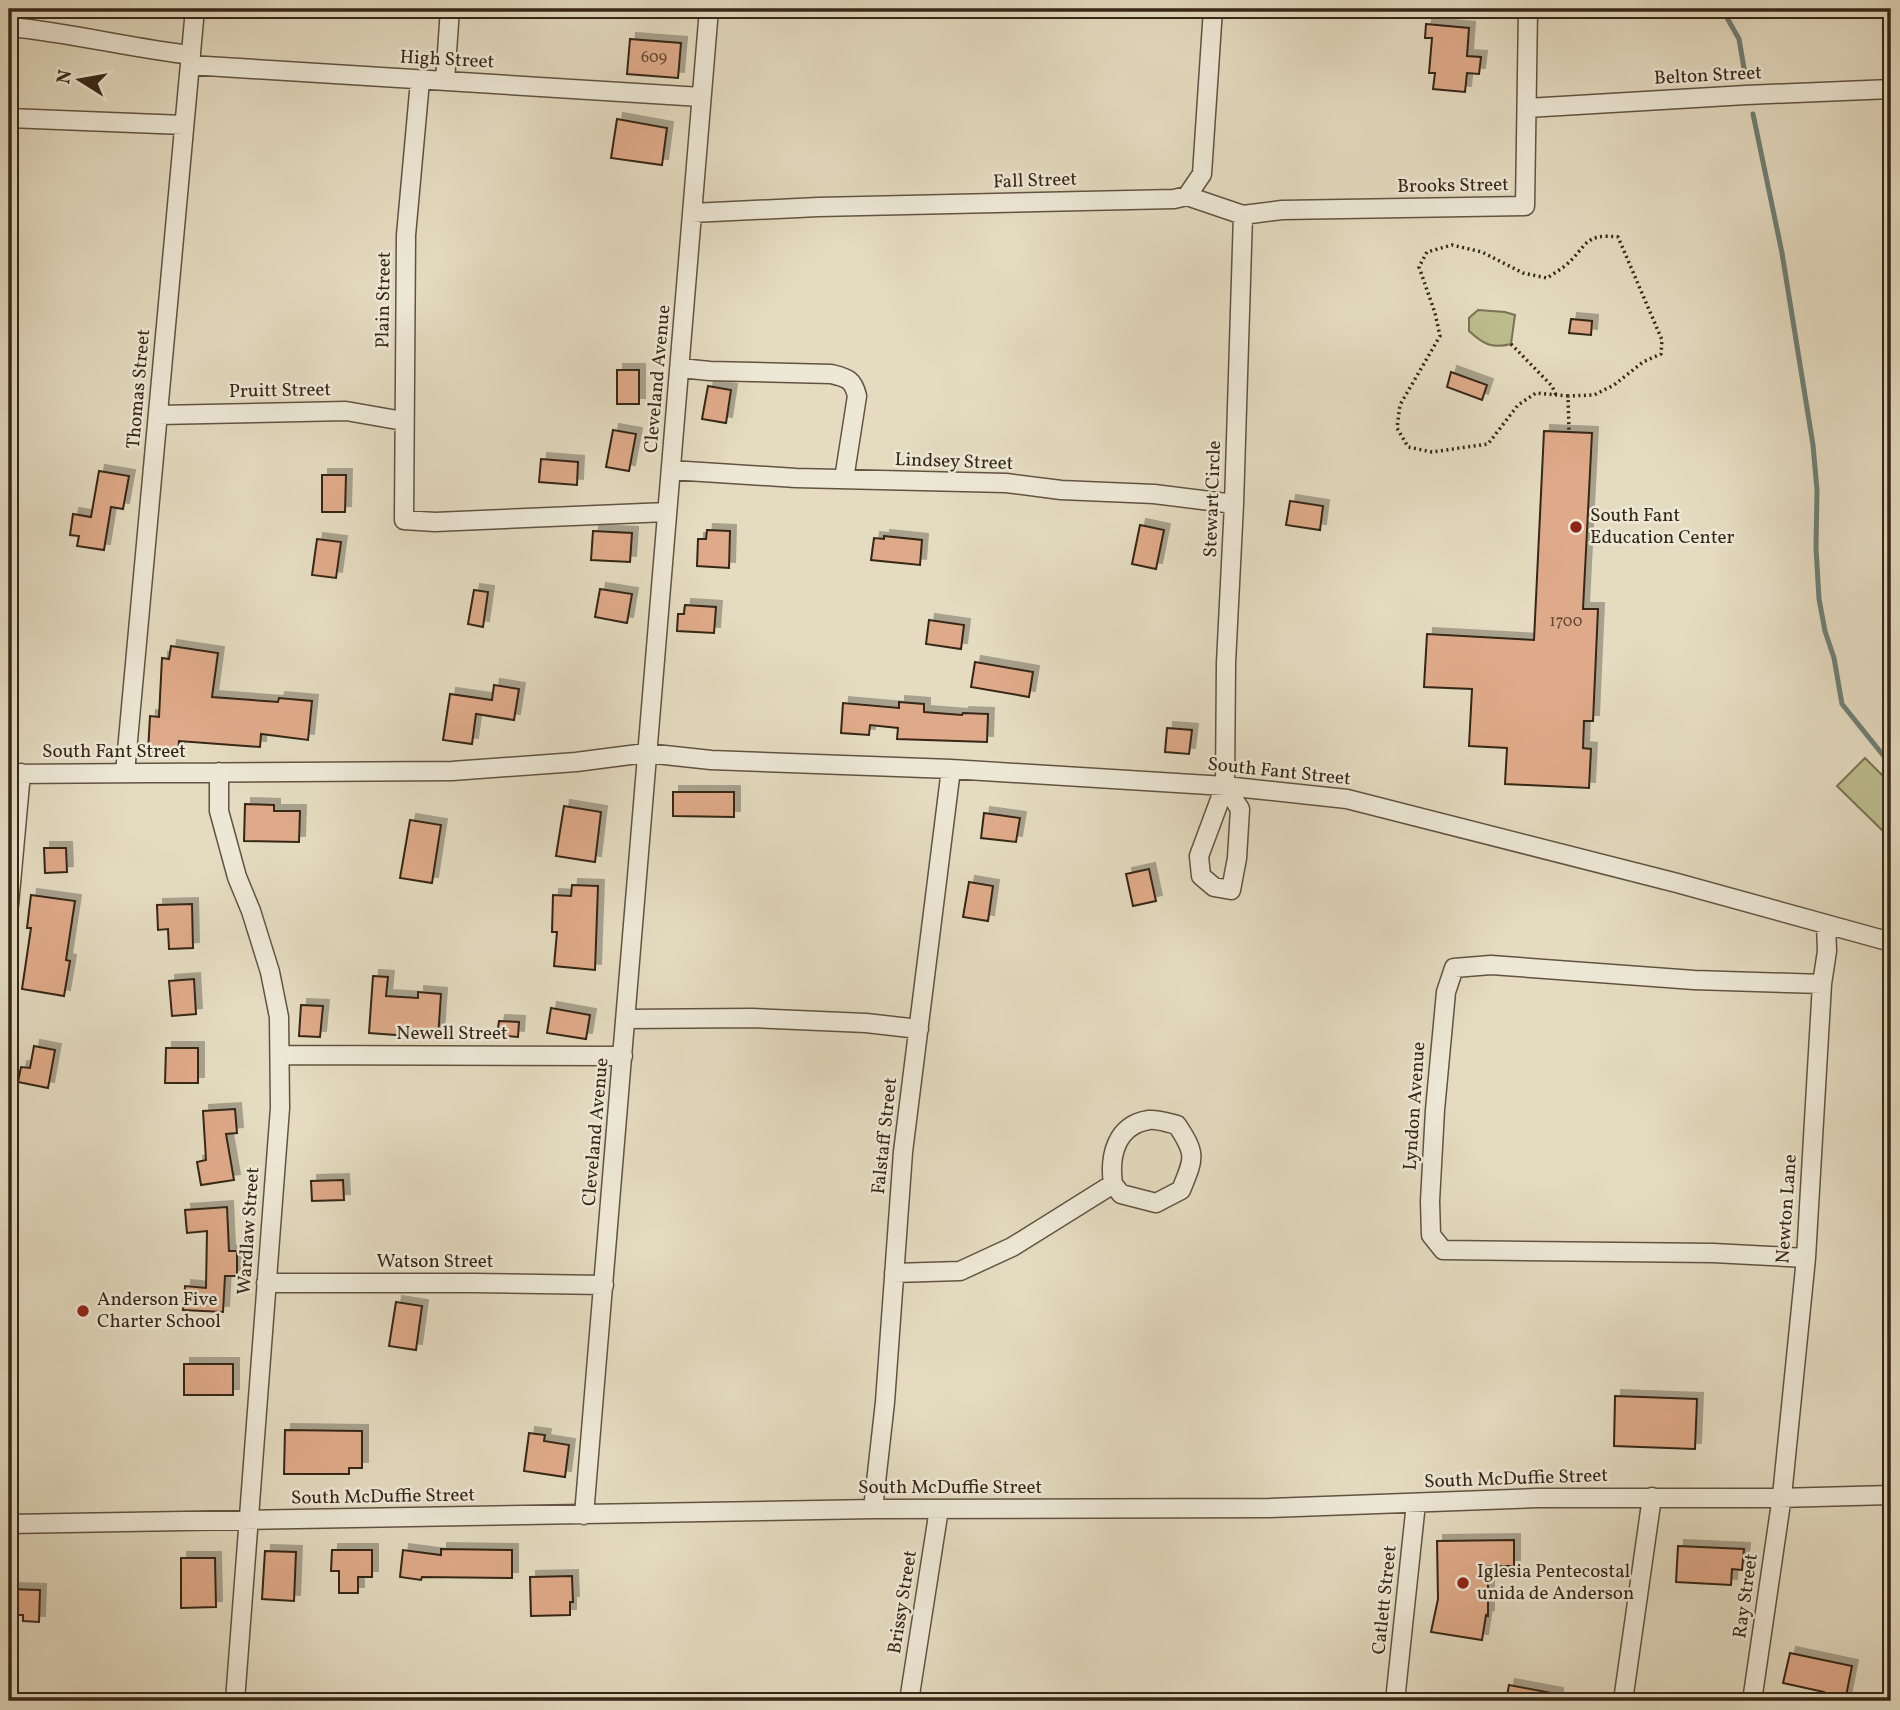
<svg xmlns="http://www.w3.org/2000/svg" width="1900" height="1710" font-family="Vollkorn,serif">
<defs>
<filter id="shadow"><feDropShadow dx="6" dy="-6" stdDeviation="0" flood-color="#0004"/></filter>
</defs>
<rect width="100%" height="100%" fill="#e4dbc0"/>
<filter id="stains"><feTurbulence type="fractalNoise" baseFrequency=".00286" numOctaves="4"/><feColorMatrix values="0 0 0 0 .2 0 0 0 0 .09 0 0 0 0 .02 0 0 0 .5 -.17"/></filter>
<radialGradient id="worn" r=".72"><stop offset=".6" stop-color="#630" stop-opacity="0"/><stop offset="1" stop-color="#630" stop-opacity=".3"/></radialGradient>
<!-- green -->
<path fill="#bcbd8d" stroke="#797252" stroke-width="2" d="M1478 310 1505 312 1515 315 1511 344C1492 349 1483 344 1469 331V318Z
M1865 758 1891 784V831L1887 835 1837 786Z"/>
<g fill="none" stroke-linecap="round" stroke-linejoin="round">
<!-- stream -->
<path stroke="#6f7f75" stroke-width="5" d="M1722 9 1739 39 1745 74
M1753 114 1782 253 1813 445 1817 490 1816 548 1819 599 1825 631 1834 658 1842 704 1891 765"/>
</g>
<!-- building -->
<path fill="#dfaa89" stroke="#362617" stroke-width="2" filter="url(#shadow)" d="M1426 24 1469 28 1467 56 1481 57 1479 74 1467 73 1465 92 1433 89 1435 73H1429L1432 38H1425Z
M630 39 681 43 678 78 627 74Z
M617 119 667 128 662 165 611 158Z
M1571 319 1592 321 1591 335 1569 333Z
M617 370H639V404H617Z
M1451 372 1487 385 1482 400 1447 387Z
M708 386 731 390 726 423 702 419Z
M613 430 636 434 629 471 606 467Z
M1544 431 1592 433 1583 609H1598L1593 721H1584L1583 748 1591 749 1589 788 1505 784 1507 748 1469 746 1472 689 1424 687 1427 634 1534 640Z
M541 459 578 462 577 485 539 482Z
M99 471 129 476 123 509 111 507 104 550 77 546 79 536 70 535 73 514 91 517Z
M322 475H346L345 512H322Z
M1290 501 1323 506 1320 530 1286 525Z
M1140 525 1164 530 1156 569 1132 564Z
M707 530 730 531 729 568 697 566 698 539H706Z
M593 531 632 533 630 562 591 560Z
M884 536 922 540 920 565 871 560 874 538 884 539Z
M317 539 341 542 336 578 312 575Z
M600 589 632 594 627 623 595 617Z
M474 590 488 592 483 627 468 624Z
M685 605 716 607 714 633 677 631 678 614H684Z
M929 620 964 625 961 649 926 644Z
M171 646 218 653 212 697 278 702 279 698 312 701 308 740 261 734 260 747 179 741 178 754 148 752 150 716 159 717 162 658 169 659Z
M975 662 1033 672 1029 697 971 687Z
M494 685 519 689 514 720 476 714 472 744 443 740 450 694 492 700Z
M899 702 924 704V712L962 715 963 713 988 714 987 742 897 739 898 728 870 725 869 735 841 733 843 703 899 708Z
M1167 728 1192 730 1189 754 1165 752Z
M673 792H734V817L673 816Z
M245 804 274 805V811H300L299 842 244 841Z
M564 806 601 812 595 862 556 856Z
M984 813 1020 818 1016 842 981 838Z
M410 820 441 825 432 883 400 878Z
M44 848H66L67 872 45 873Z
M1149 869 1156 901 1133 906 1126 874Z
M969 882 993 886 988 921 963 917Z
M572 885 598 886 595 970 554 966 557 932H552L553 895 571 896Z
M31 895 75 901 66 960 70 961 64 996 22 989 31 928H27Z
M192 904 193 948 169 949 168 929 158 930 157 905Z
M373 976 388 977 386 996 418 998V992L441 994 438 1038 369 1033Z
M194 979 196 1014 172 1016 169 981Z
M301 1005 323 1006 320 1037 299 1036Z
M551 1008 590 1015 586 1039 547 1033Z
M499 1021 519 1022 518 1037 497 1035Z
M34 1046 55 1050 48 1088 18 1082 21 1067 30 1068Z
M166 1048H198V1083H165Z
M235 1109 237 1133 226 1134 234 1180 201 1185 197 1162 206 1160 203 1111Z
M343 1180 344 1200 312 1201 311 1181Z
M227 1207 229 1251H237V1276H225L223 1312 183 1310 185 1286 206 1288 207 1231 187 1233 185 1210Z
M396 1302 422 1306 416 1350 389 1346Z
M184 1364H233V1395H184Z
M1615 1396 1697 1399 1695 1449 1614 1446Z
M285 1430 362 1431V1468H349V1474H284Z
M529 1433 545 1435 544 1441 569 1445 565 1477 524 1471Z
M1514 1540V1566H1488V1616L1486 1615 1482 1640 1431 1632 1438 1599 1437 1541Z
M1678 1546 1744 1549 1742 1570 1732 1569 1731 1585 1676 1582Z
M441 1549 512 1550V1578L422 1577 421 1580 400 1577 403 1550 441 1555Z
M332 1550H372V1577H358V1593H339V1571H331Z
M265 1551 296 1552 294 1601 262 1599Z
M181 1558H215L216 1607 181 1608Z
M572 1576 573 1602H570V1615L531 1616 530 1577Z
M9 1589 40 1590 39 1622 23 1621V1615H9Z
M1790 1653 1852 1666 1845 1701H1822L1824 1692 1783 1683Z
M1509 1685 1557 1694V1701H1506Z"/>
<g fill="none" stroke-linecap="round" stroke-linejoin="round">
<defs>
<path id="minor" d="M11 27C72 33 130 48 191 55
M190 65 701 97
M420 81 406 235 404 520 435 522 667 512
M445 81 450 9
M1527 108 1746 95 1891 89
M9 118 184 125
M1187 196 1243 215 1282 210 1525 206 1528 9
M692 213 818 207 1174 199 1187 196 1202 174 1213 9
M680 368 710 371 831 374C847 378 853 379 857 396L844 479
M158 415 346 411 403 421
M671 470 796 478 1006 483 1061 490 1154 494 1234 504
M219 772V811L237 877 251 911 270 972 279 1017 280 1108 235 1701
M125 773 195 9
M9 774 452 771 576 762 646 753 711 760 951 769 1225 786 1347 799 1677 883 1891 942
M1225 786 1240 809 1237 858 1231 890 1214 887 1201 876 1199 856 1225 786 1226 663 1234 504 1243 215
M9 905 21 773
M626 1019 752 1018 866 1023 919 1029
M280 1055 623 1056
M1806 1258 1713 1253 1443 1250 1431 1235 1430 1201 1435 1110 1446 992 1454 968 1491 965 1694 980 1822 984
M894 1273 960 1271 1012 1247 1113 1184C1109 1156 1116 1125 1149 1120 1157 1119 1169 1123 1177 1125 1197 1155 1194 1158 1181 1190L1156 1203 1121 1194 1113 1184
M266 1283H473L604 1285
M873 1509 885 1402 903 1152 951 769
M584 1515 709 9
M9 1524 873 1509 1270 1508 1537 1498H1774L1891 1495
M909 1701 939 1509
M1395 1701 1416 1503
M1623 1701 1652 1497
M1752 1701 1782 1496 1806 1258 1822 984 1827 951 1826 924"/>
</defs>
<!-- minor casing -->
<use href="#minor" stroke="#625341" stroke-width="21"/>
<!-- path -->
<path stroke="#362617" stroke-width="3.5" stroke-dasharray="2 3.5" stroke-linecap="butt" d="M1511 344 1552 386 1556 395
M1568 396 1536 393 1518 405 1488 444 1432 452 1408 447 1397 428 1400 405 1440 336 1435 313 1419 267 1427 252 1452 245 1482 252 1523 273 1547 278C1553 274 1560 270 1566 265 1587 247 1583 233 1618 237L1662 340 1661 354 1643 362 1614 385 1594 395 1568 396 1569 432"/>
<!-- minor -->
<use href="#minor" stroke="#ede8d6" stroke-width="18"/>
</g>
<!-- markers -->
<g fill="#8f2418" stroke="#ede8d6" stroke-width="2.5">
<circle cx="1576" cy="527" r="7"/>
<circle cx="83" cy="1311" r="7"/>
<circle cx="1463" cy="1583" r="7"/>
</g>
<g text-anchor="middle" dominant-baseline="central" stroke-width="5" stroke-linejoin="round" paint-order="stroke">
<!-- number labels -->
<g font-size="16" fill="#604734">
<text x="654" y="58">609</text>
<text x="1566" y="622">1700</text>
</g>
<!-- street labels -->
<g font-size="19" fill="#362617" stroke="#ede8d6">
<text transform="translate(447 60) rotate(3)">High Street</text>
<text transform="translate(1708 76) rotate(-3)">Belton Street</text>
<text transform="translate(1035 181) rotate(-2)">Fall Street</text>
<text transform="translate(1453 186) rotate(-1)">Brooks Street</text>
<text transform="translate(384 300) rotate(-89)">Plain Street</text>
<text transform="translate(658 379) rotate(-85)">Cleveland Avenue</text>
<text transform="translate(139 389) rotate(-85)">Thomas Street</text>
<text transform="translate(280 391) rotate(-1)">Pruitt Street</text>
<text transform="translate(954 462) rotate(2)">Lindsey Street</text>
<text transform="translate(1213 499) rotate(-88)">Stewart Circle</text>
<text x="114" y="752">South Fant Street</text>
<text transform="translate(1279 772) rotate(6)">South Fant Street</text>
<text x="452" y="1034">Newell Street</text>
<text transform="translate(1415 1106) rotate(-86)">Lyndon Avenue</text>
<text transform="translate(596 1132) rotate(-85)">Cleveland Avenue</text>
<text transform="translate(885 1136) rotate(-84)">Falstaff Street</text>
<text transform="translate(1787 1209) rotate(-86)">Newton Lane</text>
<text transform="translate(249 1231) rotate(-86)">Wardlaw Street</text>
<text x="435" y="1262">Watson Street</text>
<text transform="translate(1516 1479) rotate(-2)">South McDuffie Street</text>
<text x="950" y="1488">South McDuffie Street</text>
<text transform="translate(383 1497) rotate(-1)">South McDuffie Street</text>
<text transform="translate(1746 1596) rotate(-82)">Ray Street</text>
<text transform="translate(1385 1600) rotate(-84)">Catlett Street</text>
<text transform="translate(903 1602) rotate(-81)">Brissy Street</text>
</g>
<!-- poi labels -->
<g font-size="19" fill="#362617" stroke="#ede8d6" text-anchor="start">
<text x="1590" y="516">South Fant<tspan x="1590" dy="22">Education Center</tspan></text>
<text x="97" y="1300">Anderson Five<tspan x="97" dy="22">Charter School</tspan></text>
<text x="1477" y="1572">Iglesia Pentecostal<tspan x="1477" dy="22">unida de Anderson</tspan></text>
</g>
</g>
<!-- margin -->
<rect width="1900" height="1710" fill="none" stroke="#e4dbc0" stroke-width="35"/>
<rect x="10" y="10" width="1879" height="1689" fill="none" stroke="#362617" stroke-width="3.5"/>
<rect x="18" y="18" width="1865" height="1675" fill="none" stroke="#362617" stroke-width="2"/>
<!-- north arrow -->
<g transform="translate(80 80) rotate(281)" stroke="#ede8d6" stroke-width="5" paint-order="stroke">
<path d="M0-5L12 26L0 18L-12 26Z" fill="#362617"/>
<text y="-10" font-size="19" font-weight="bold" text-anchor="middle" fill="#362617">N</text>
</g>
<rect width="100%" height="100%" filter="url(#stains)"/>
<rect width="100%" height="100%" fill="url(#worn)"/>
</svg>
